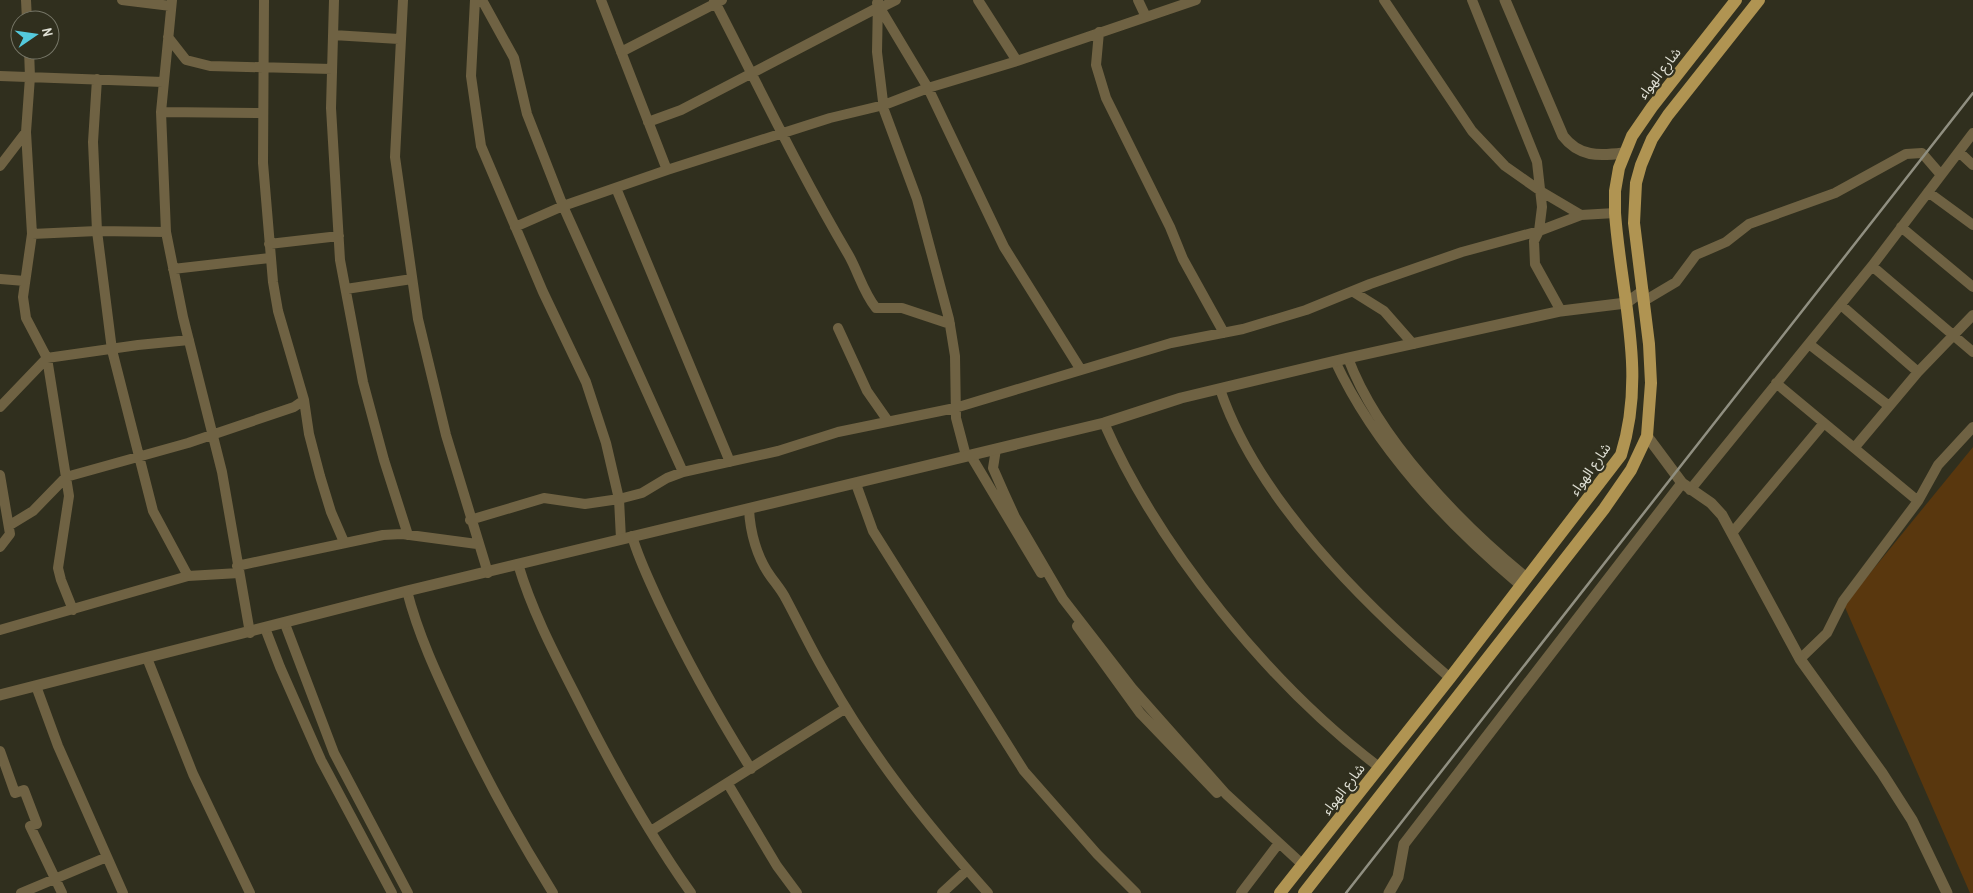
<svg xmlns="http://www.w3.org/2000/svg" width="1973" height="893" font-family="'Archivo Narrow','Noto Sans Arabic',sans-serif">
<rect width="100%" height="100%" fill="#302f1e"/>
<!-- green -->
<path fill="#59370e" d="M1973 447V893H1970L1844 605Z"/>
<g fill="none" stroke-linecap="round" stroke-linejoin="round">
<!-- minor -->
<path stroke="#6f6243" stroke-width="10" d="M26 0 27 20
M122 0 171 6
M172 0 161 112 166 232 183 317 222 472 250 633
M264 0 263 163 273 282 278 311 304 400 309 434 320 476 331 512 344 542
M334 0 331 108 340 260 363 382 384 460 408 535
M403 0 395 157 418 319 446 435 488 573
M475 0 471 76 481 146 543 292 586 382 606 443 619 499 621 539
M482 0 514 58 527 114 563 206 683 472
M601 0 667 170
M714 0C758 85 799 171 848 254 858 271 863 292 876 308H902L950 324
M878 0 877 52 884 110 917 199 949 319 955 356 956 418 966 456
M978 0 1017 61
M1138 0 1146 17
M1384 0 1472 131 1505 166 1542 192 1581 215 1615 213
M1472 0 1537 162 1542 207 1539 231 1534 241 1535 264 1561 311
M877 3 928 88 1004 247 1081 370
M880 8 896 0
M1099 32 1096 65 1106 98 1170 227 1183 259 1224 333
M333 35 399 39
M168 37 186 60 210 66 332 69
M29 50 30 77 26 132 32 234 23 297 26 318 47 358 69 496 58 568 61 580 73 610
M621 52 722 0
M0 76 163 82
M97 79 93 142 97 231 112 350 153 511 188 576
M161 112 263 113
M648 122 681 110 877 8
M1959 152 1973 165
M0 166 26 132
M616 188 730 462
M1928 192 1973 225
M515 227 563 206 667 170 830 118 884 105 928 88 1017 61 1196 0
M1901 227 1973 287
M32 234 97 231 166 232
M269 244 339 236
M1872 266 1973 352
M173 269 270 258
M0 279 25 281
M346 289 412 279
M1352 291 1384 311 1413 344
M1644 301 1676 282 1696 255 1726 242 1749 224 1835 193 1906 154 1922 153 1941 175
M1841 305 1918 372
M838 328 867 391 888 421
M1809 344 1889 406
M1348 358C1378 439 1460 523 1526 577
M1335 361C1376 449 1447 523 1520 585
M1776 383 1918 501
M1220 389C1257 499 1363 603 1450 678
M0 407 47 358 138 345 189 340
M1104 423C1159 548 1270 685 1379 767
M1855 447 1918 372 1973 315
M996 449 993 468 1004 493 1015 517 1063 599 1132 688 1226 794 1303 865
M971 456 1041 573
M0 475 10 534 0 547
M856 484 873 531 1024 771 1097 854 1136 893
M1690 490 1872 266 1973 133
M749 509C750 532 757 558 771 577 776 584 782 591 786 599 800 625 812 651 827 676 871 755 928 826 988 893
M470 520 544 498 585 504 619 499 642 493 667 478 683 472 778 451 838 432 955 408 1171 343 1243 329 1306 310 1370 284 1462 252 1539 231 1581 215
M10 525 33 511 66 477 188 443 294 407 304 400
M1732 533 1824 423
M632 536C639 560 650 582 660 604 687 661 718 716 751 769
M518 564C532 611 554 653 576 696 610 764 647 831 691 893
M237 566 383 535 402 534 477 544
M407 591C418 634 437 675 456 715 485 777 517 835 553 893
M285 624 334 753 408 893
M1077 626 1140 713 1217 793
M265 628 280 667 321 760 392 893
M0 630 188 576 239 573
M147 658 193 774 250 893
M1800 659 1827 633 1843 601 1918 501 1938 465 1973 427
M36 686 58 746 123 893
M0 751 15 793 24 790 37 824 30 826 62 893
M728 784 777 866 797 893
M651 831 846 708
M21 893 107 857
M942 893 967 870
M1241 893 1279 843"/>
<!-- tertiary -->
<path stroke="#6f6243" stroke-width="11" d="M1505 0 1563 136C1579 157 1599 156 1623 153
M1647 436 1682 483 1711 503 1722 515 1800 659 1882 773 1912 820 1947 893
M0 695 407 591 1104 423 1181 398 1348 358 1561 311 1626 303 1643 291
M1389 893 1398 877 1404 844 1682 483"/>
<!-- primary -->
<path stroke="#b09452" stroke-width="12" d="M1280 893 1450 678 1621 455C1647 373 1621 296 1615 213V191L1619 168 1632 136 1652 107 1736 0
M1304 893 1604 509 1631 470 1647 436 1651 383 1649 344 1634 223 1636 183 1641 165 1652 139 1668 115 1759 0"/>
<!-- rail -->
<path stroke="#908f81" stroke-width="2.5" d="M1346 893 1973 93"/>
</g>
<g text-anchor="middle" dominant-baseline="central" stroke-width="4.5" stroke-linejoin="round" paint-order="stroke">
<!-- street labels -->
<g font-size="14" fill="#e0e0d5" stroke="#302f1e">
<text transform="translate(1659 73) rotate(-52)">شارع الهواء</text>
<text transform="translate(1590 469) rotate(-55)">شارع الهواء</text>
<text transform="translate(1343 789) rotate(-52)">شارع الهواء</text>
</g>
</g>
<!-- north arrow -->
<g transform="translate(35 35) rotate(77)"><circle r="24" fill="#302f1e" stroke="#767667"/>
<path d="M0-4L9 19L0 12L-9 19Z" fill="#54cade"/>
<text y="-8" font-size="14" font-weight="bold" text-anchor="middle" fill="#e0e0d5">N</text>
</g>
</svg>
